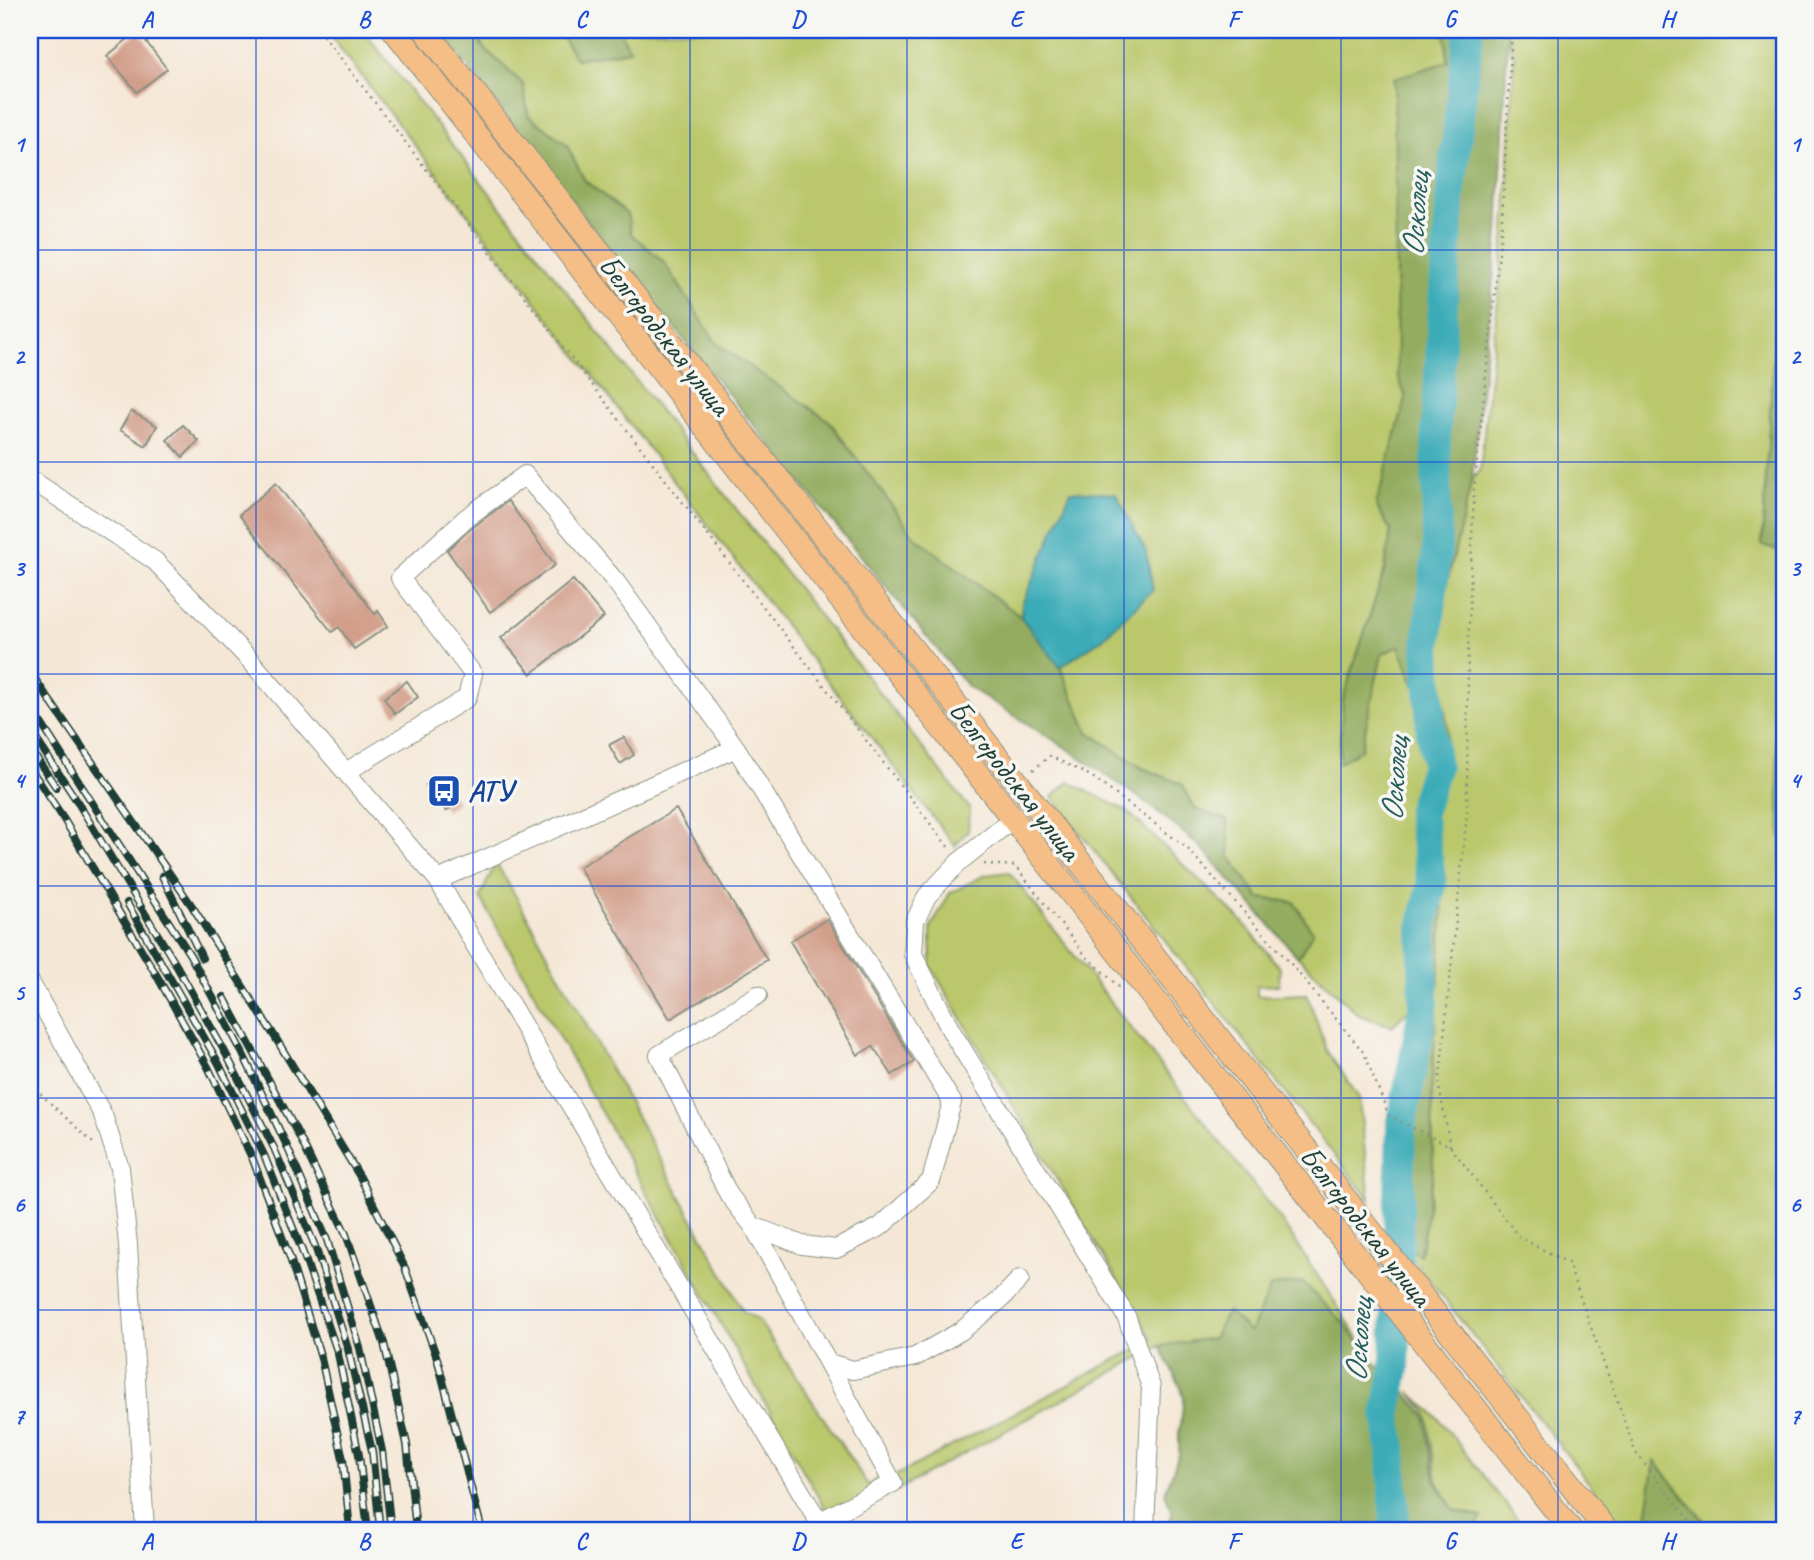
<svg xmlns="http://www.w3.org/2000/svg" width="1814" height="1560" font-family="Caveat,sans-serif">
<rect width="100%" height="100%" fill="#f6f6f2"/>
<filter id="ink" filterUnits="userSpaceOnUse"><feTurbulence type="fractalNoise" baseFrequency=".0143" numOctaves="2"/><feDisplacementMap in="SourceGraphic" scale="14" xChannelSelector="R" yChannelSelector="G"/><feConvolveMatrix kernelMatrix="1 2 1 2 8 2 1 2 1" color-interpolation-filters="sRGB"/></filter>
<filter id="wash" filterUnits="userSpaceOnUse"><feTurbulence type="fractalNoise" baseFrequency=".00686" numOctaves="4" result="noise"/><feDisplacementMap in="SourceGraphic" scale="28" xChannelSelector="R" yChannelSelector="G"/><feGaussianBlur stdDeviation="1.57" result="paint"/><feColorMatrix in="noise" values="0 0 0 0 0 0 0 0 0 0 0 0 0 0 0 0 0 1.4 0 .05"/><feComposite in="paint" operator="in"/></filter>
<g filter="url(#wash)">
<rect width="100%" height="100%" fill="#f5e7d5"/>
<!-- green -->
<path fill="#bac76a" stroke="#6c824f" stroke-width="2" d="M326 30H363L970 809 968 830 955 846Z
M476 30H558L576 59 630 50 619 30H1445L1448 62 1397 373 1406 398 1376 505 1391 531 1385 569 1343 699 1339 762 1361 749 1382 654 1399 645 1417 693 1424 766 1412 808 1423 880 1410 940 1413 1006 1392 1026 1359 1015 1298 957 1313 933 1294 902 1259 898 1230 857 1227 820 1195 809 1182 784 1142 768 1088 732 1060 667 1102 639 1022 603 1021 617 915 537 829 421 717 344 664 262 631 234 627 214 585 181 566 144 528 115 523 84 483 47Z
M1504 30H1784V261L1779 265 1762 544 1784 552V701L1775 703 1784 917V1530H1711L1655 1462 1644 1530H1626L1401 1244 1420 1255 1433 1177 1432 1083 1443 908 1437 893 1425 816 1443 769 1448 728 1438 671 1445 592 1472 479 1480 471 1505 232 1514 59 1508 33Z
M1069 782 1127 811 1241 920 1280 968 1279 985 1257 986V996L1307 994 1327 1050 1359 1098 1370 1200 1052 797Z
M496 863 518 900 743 1311 759 1321 868 1485 881 1476 891 1478 1153 1340 931 967V927L950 893 985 875 1009 872 1281 1220 1374 1362 1341 1320 1160 1346 834 1525 480 897Z
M1410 1392 1439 1419 1526 1530H1475L1482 1517 1453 1509 1437 1480 1427 1413Z"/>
<!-- forest -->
<path fill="#93ac5e" stroke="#597449" stroke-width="2" d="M440 30H475L483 47 523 84 528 115 566 144 585 181 627 214 631 234 664 262 717 344 829 421 915 537 1021 617 1060 667 1088 732 1142 768 1182 784 1195 809 1227 820 1230 857 1259 898 1294 902 1313 933 1298 957 1200 846 1144 801 1068 749 967 686 600 237Z
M558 30H619L630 50 576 59Z
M1445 30H1461L1437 302 1429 546 1417 693 1399 646 1382 654 1361 749 1339 763 1343 699 1385 569 1391 531 1376 505 1406 398 1397 373 1394 78 1448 62Z
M1474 30H1504L1508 33 1498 234 1472 479 1445 592 1438 671 1448 728 1443 769 1439 762 1431 646 1441 549V432L1455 189Z
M1784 261V552L1762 545 1779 265Z
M1784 701V917L1775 703Z
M1437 893 1443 908 1432 1083 1433 1177 1420 1255 1401 1244 1403 1232 1405 1127 1427 1004 1425 928Z
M1302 1282 1341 1320 1374 1362 1407 1394 1425 1415 1435 1480 1453 1510 1481 1518 1474 1530H1163L1173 1514 1165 1493 1179 1454V1432L1184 1399 1181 1388 1160 1346 1213 1338 1227 1311 1250 1332 1271 1286Z
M1655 1461 1711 1530H1644Z"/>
<!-- water -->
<path fill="#3babb7" stroke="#2d7476" stroke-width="2" d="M1071 491 1116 494 1146 551 1153 590 1102 639 1060 667 1021 617 1022 604Z"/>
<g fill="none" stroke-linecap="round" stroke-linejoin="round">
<!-- river -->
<path stroke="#3babb7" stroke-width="30" d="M1395 1530 1392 1451 1387 1411 1395 1368 1401 1127 1424 1004 1422 928 1432 884 1421 813 1436 765 1431 734 1427 646 1437 548 1436 431 1443 305 1451 189 1469 30"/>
</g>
<g id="blocks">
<!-- building -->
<path fill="#d29d89" d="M138 31 167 69 137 92 107 56Z
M131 411 157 426 146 446 120 430Z
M183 425 199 441 183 457 167 440Z
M276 483 375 614 378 611 388 626 354 649 339 627 332 632 239 515Z
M508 501 555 565 490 612 447 550 473 527Z
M573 580 604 617 531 674 501 638Z
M407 681 418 697 395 714 384 698Z
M624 737 634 755 620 764 609 745Z
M437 776 458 802 446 811 426 785Z
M676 809 767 960 670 1019 579 867Z
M827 919 914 1062 892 1075 873 1046 858 1055 790 941Z"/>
</g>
</g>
<g filter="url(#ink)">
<use href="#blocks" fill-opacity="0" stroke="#8a9284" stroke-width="2"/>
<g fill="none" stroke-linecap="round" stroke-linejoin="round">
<defs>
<path id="minor" d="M30 479 155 561 250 660 438 880 472 940 819 1522 822 1530
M346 772 467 698 473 674 400 578 466 518 525 475 616 582 736 748
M1013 819 959 862 927 896 915 921 913 954 950 1029 1127 1318 1151 1387 1145 1530
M438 880 736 748 952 1102 931 1181 880 1227 836 1249 802 1245 753 1226 729 1195 659 1055 758 995
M30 982 103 1115 120 1168 128 1245 145 1530
M753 1226 828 1363 853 1370 915 1357 961 1331 1000 1300 1020 1279
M819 1522 893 1483 828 1363"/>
<path id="major" d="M394 30 1571 1530
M425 30 1606 1530"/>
</defs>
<!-- minor casing -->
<use href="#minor" stroke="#8a9284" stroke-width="20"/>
<!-- major casing -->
<use href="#major" stroke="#8a9284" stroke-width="25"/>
<!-- path -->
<path stroke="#8a9284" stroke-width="2.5" stroke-dasharray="2 5" stroke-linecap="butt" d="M319 30 949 848
M1033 770 1050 756 1091 776 1187 848 1291 964 1364 1053 1389 1116 1450 1146 1519 1237 1568 1263 1636 1453 1697 1530
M984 864 1015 866 1085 955 1120 988
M30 1084 94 1144
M1450 1146 1439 1086 1467 813 1468 651 1474 489 1501 235 1512 30"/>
<!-- minor -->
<use href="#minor" stroke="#fff" stroke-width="18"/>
<!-- major -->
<use href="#major" stroke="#f6be87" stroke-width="23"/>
<defs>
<path id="rail" d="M30 672 192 906 275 1037 360 1177 405 1268 437 1358 482 1530
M30 706 190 955 241 1050 286 1144 327 1240 360 1348 382 1451 391 1530
M30 730 75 798 175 963 226 1054 274 1148 315 1246 348 1349 372 1451 380 1530
M30 749 56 787
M30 768 60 813 157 976 208 1067 253 1160 290 1258 321 1358 343 1459 350 1530
M162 876 202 958
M127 903 218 1062 264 1155 303 1253 338 1354 359 1455 368 1530
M224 997 300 1138 346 1234 384 1343 407 1444 416 1530"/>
</defs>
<!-- rail casing -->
<use href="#rail" stroke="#1f3d34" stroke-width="8"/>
<!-- rail -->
<use href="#rail" stroke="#f6f6f2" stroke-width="5" stroke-dasharray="16" stroke-linecap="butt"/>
</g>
</g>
<!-- grid -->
<path fill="none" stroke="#1d4ed8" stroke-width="2" stroke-opacity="0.55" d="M256 30V1530M473 30V1530M690 30V1530M907 30V1530M1124 30V1530M1341 30V1530M1558 30V1530M30 250H1784M30 462H1784M30 674H1784M30 886H1784M30 1098H1784M30 1310H1784"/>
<!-- icons -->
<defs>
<symbol id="bus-square" viewBox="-11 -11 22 22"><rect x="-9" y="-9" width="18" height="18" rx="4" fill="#1a4fb4" stroke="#f6f6f2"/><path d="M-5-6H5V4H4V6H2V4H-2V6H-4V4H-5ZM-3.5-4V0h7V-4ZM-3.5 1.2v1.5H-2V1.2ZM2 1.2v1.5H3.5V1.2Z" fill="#fff"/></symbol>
</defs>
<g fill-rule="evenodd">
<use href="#bus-square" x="425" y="772" width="38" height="38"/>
</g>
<g text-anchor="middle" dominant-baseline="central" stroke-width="7" stroke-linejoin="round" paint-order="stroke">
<!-- street labels -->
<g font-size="30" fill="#1f3d34" stroke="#f6f6f2">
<text transform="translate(665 335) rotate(52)">Белгородская улица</text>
<text transform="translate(1015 780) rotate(52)">Белгородская улица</text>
<text transform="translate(1366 1226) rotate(52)">Белгородская улица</text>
</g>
<!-- transit labels -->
<g font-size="30" font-weight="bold" fill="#164399" stroke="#f6f6f2" text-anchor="start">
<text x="468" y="791">АТУ</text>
</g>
<!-- water labels -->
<g font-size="32" font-style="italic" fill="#275e5b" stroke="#f6f6f2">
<text transform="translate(1415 214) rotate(-86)">Осколец</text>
<text transform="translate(1394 779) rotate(-86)">Осколец</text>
<text transform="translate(1358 1340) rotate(-86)">Осколец</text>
</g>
</g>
<!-- margin -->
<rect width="1814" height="1560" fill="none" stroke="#f6f6f2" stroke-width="77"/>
<rect x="38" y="38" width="1738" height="1484" fill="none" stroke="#1d4ed8" stroke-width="2.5"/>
<g font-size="23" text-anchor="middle" font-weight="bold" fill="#1d4ed8">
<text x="147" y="27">A</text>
<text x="364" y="27">B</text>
<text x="581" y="27">C</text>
<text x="798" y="27">D</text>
<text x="1016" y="27">E</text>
<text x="1233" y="27">F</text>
<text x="1450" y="27">G</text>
<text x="1667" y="27">H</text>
<text x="19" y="152">1</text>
<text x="1795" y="152">1</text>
<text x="19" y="364">2</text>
<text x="1795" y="364">2</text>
<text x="19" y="576">3</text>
<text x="1795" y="576">3</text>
<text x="19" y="788">4</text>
<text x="1795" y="788">4</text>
<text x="19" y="1000">5</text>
<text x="1795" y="1000">5</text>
<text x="19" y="1212">6</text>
<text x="1795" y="1212">6</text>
<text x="19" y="1424">7</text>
<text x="1795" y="1424">7</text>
<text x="147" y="1549">A</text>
<text x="364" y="1549">B</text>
<text x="581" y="1549">C</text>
<text x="798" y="1549">D</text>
<text x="1016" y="1549">E</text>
<text x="1233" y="1549">F</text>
<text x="1450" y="1549">G</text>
<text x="1667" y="1549">H</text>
</g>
</svg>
